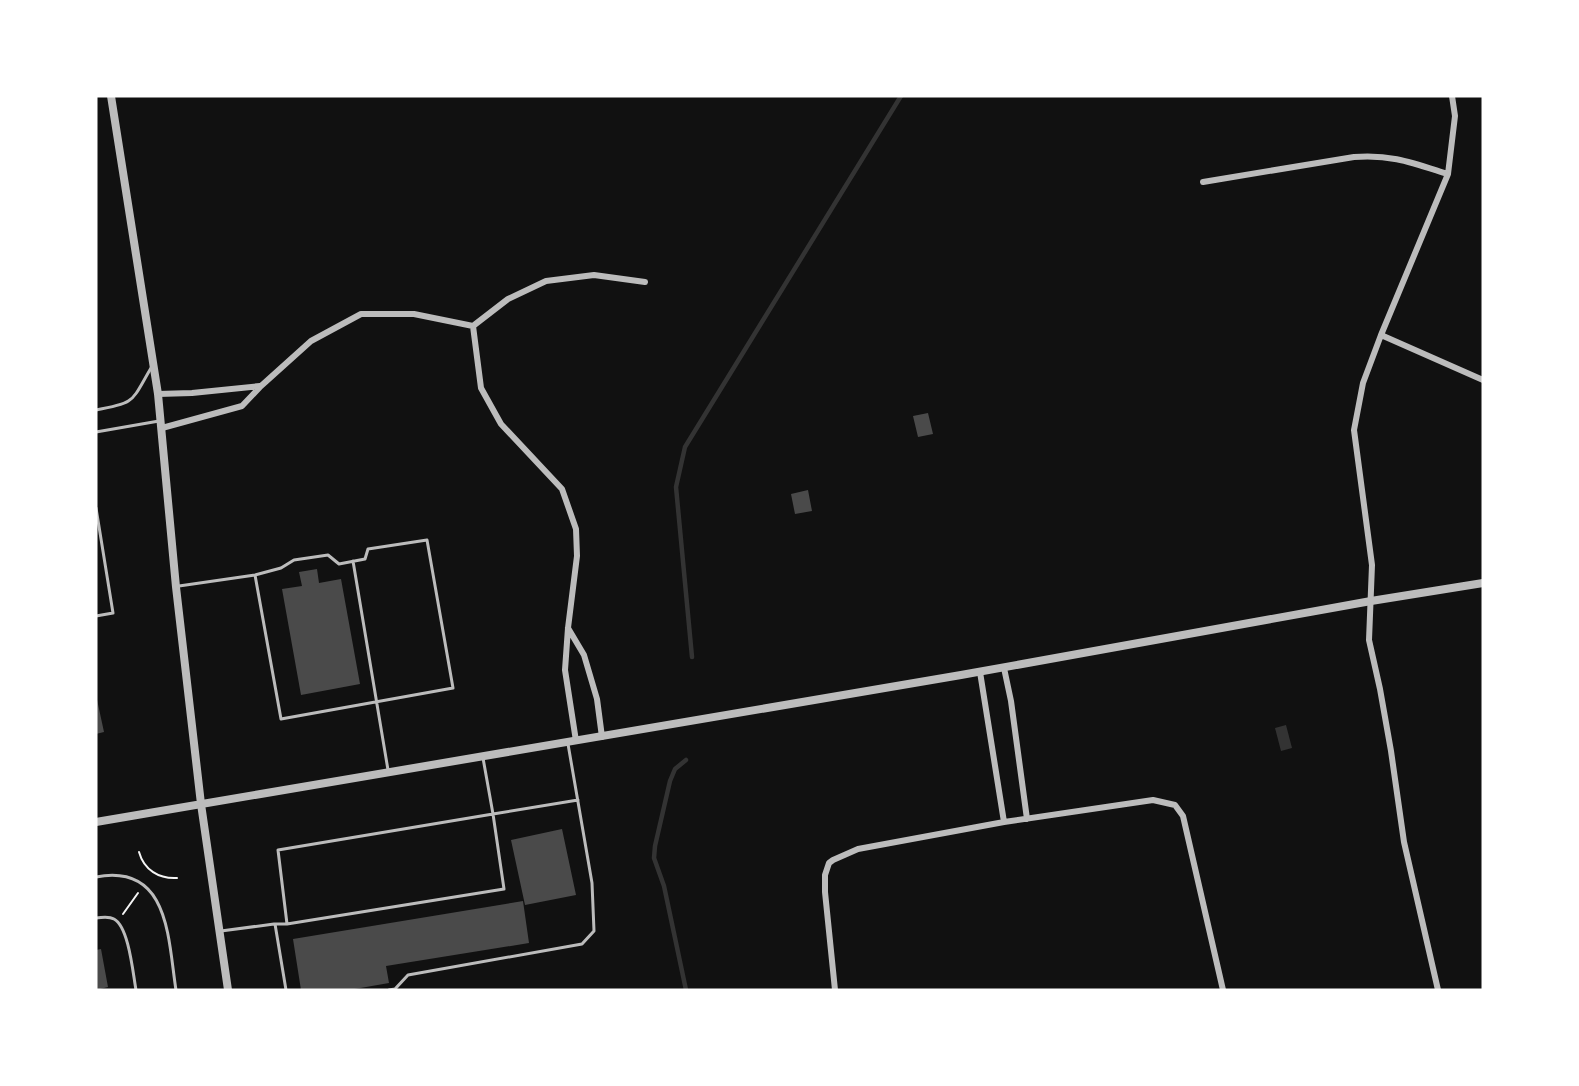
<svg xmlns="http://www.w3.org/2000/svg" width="1579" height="1086" font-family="'Source Sans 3',sans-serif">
<rect width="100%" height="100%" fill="#111"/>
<!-- water -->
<path fill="#333" d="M1286 725 1292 748 1281 751 1275 728Z"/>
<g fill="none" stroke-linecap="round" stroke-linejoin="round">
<!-- stream -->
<path stroke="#333" stroke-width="4.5" d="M692 657 676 487 685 447 901 96
M686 760 675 769 670 781 655 846 654 858 664 886 686 990"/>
</g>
<!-- building -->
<path fill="#4a4a4a" d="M928 413 933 434 918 437 913 416Z
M808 490 812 511 795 514 791 494Z
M317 569 319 583 341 579 360 684 301 695 282 589 302 586 299 572Z
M96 695 104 732 96 734Z
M562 829 576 895 525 905 511 840Z
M523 901 529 943 386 966 389 983 349 990H301L293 939Z
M101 949 108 987 96 990V950Z"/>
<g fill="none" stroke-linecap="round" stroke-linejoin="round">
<!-- path -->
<path stroke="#f5f5f5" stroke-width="2" d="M139 852C144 870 159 879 177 878
M123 914 138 893"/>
<!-- service -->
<path stroke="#bcbcbc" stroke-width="3" d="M96 410C136 403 131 402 151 368
M96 432 159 421
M96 508 113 613 96 616
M353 561 388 770
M179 586 255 575 281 568 294 560 328 555 339 564 365 559 368 549 427 540 453 688 281 719 255 575
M96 877C170 863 168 940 176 990
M96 918C102 917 109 916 114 919 129 927 133 974 136 990
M275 924 286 990
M287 924 504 889 493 814 578 800
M221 931 274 924H287L278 850 493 814 483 758
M389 990 395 989 408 975 582 944 594 931 592 883 568 744"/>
<!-- minor -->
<path stroke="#bcbcbc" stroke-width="6" d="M1203 182 1354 157C1391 154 1413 163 1448 174
M473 326 481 388 501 424 562 489 576 529 577 556 568 628 565 670 576 741
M473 326 508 299 546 281 594 275 645 282
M1381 335 1483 380
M158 394 192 393 260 386
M162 428 242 406 261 386 311 341 361 314H414L473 326
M568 628 584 655 597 699 602 737
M1004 668 1011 701 1027 819
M980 672 1004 822
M835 990 825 892V875L829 863 833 860 858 849 1004 822 1153 800 1175 805 1183 816 1223 990
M1438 990 1404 842 1391 751 1380 689 1369 640 1372 565 1354 430 1363 383 1381 335 1448 174 1455 116 1452 96"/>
<!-- tertiary -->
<path stroke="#bcbcbc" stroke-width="8" d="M111 96 158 394 176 587 201 804 228 990
M96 822 961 675 1371 601 1483 583"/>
</g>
<!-- border -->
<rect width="1579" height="1086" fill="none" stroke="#ffffff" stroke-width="195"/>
</svg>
